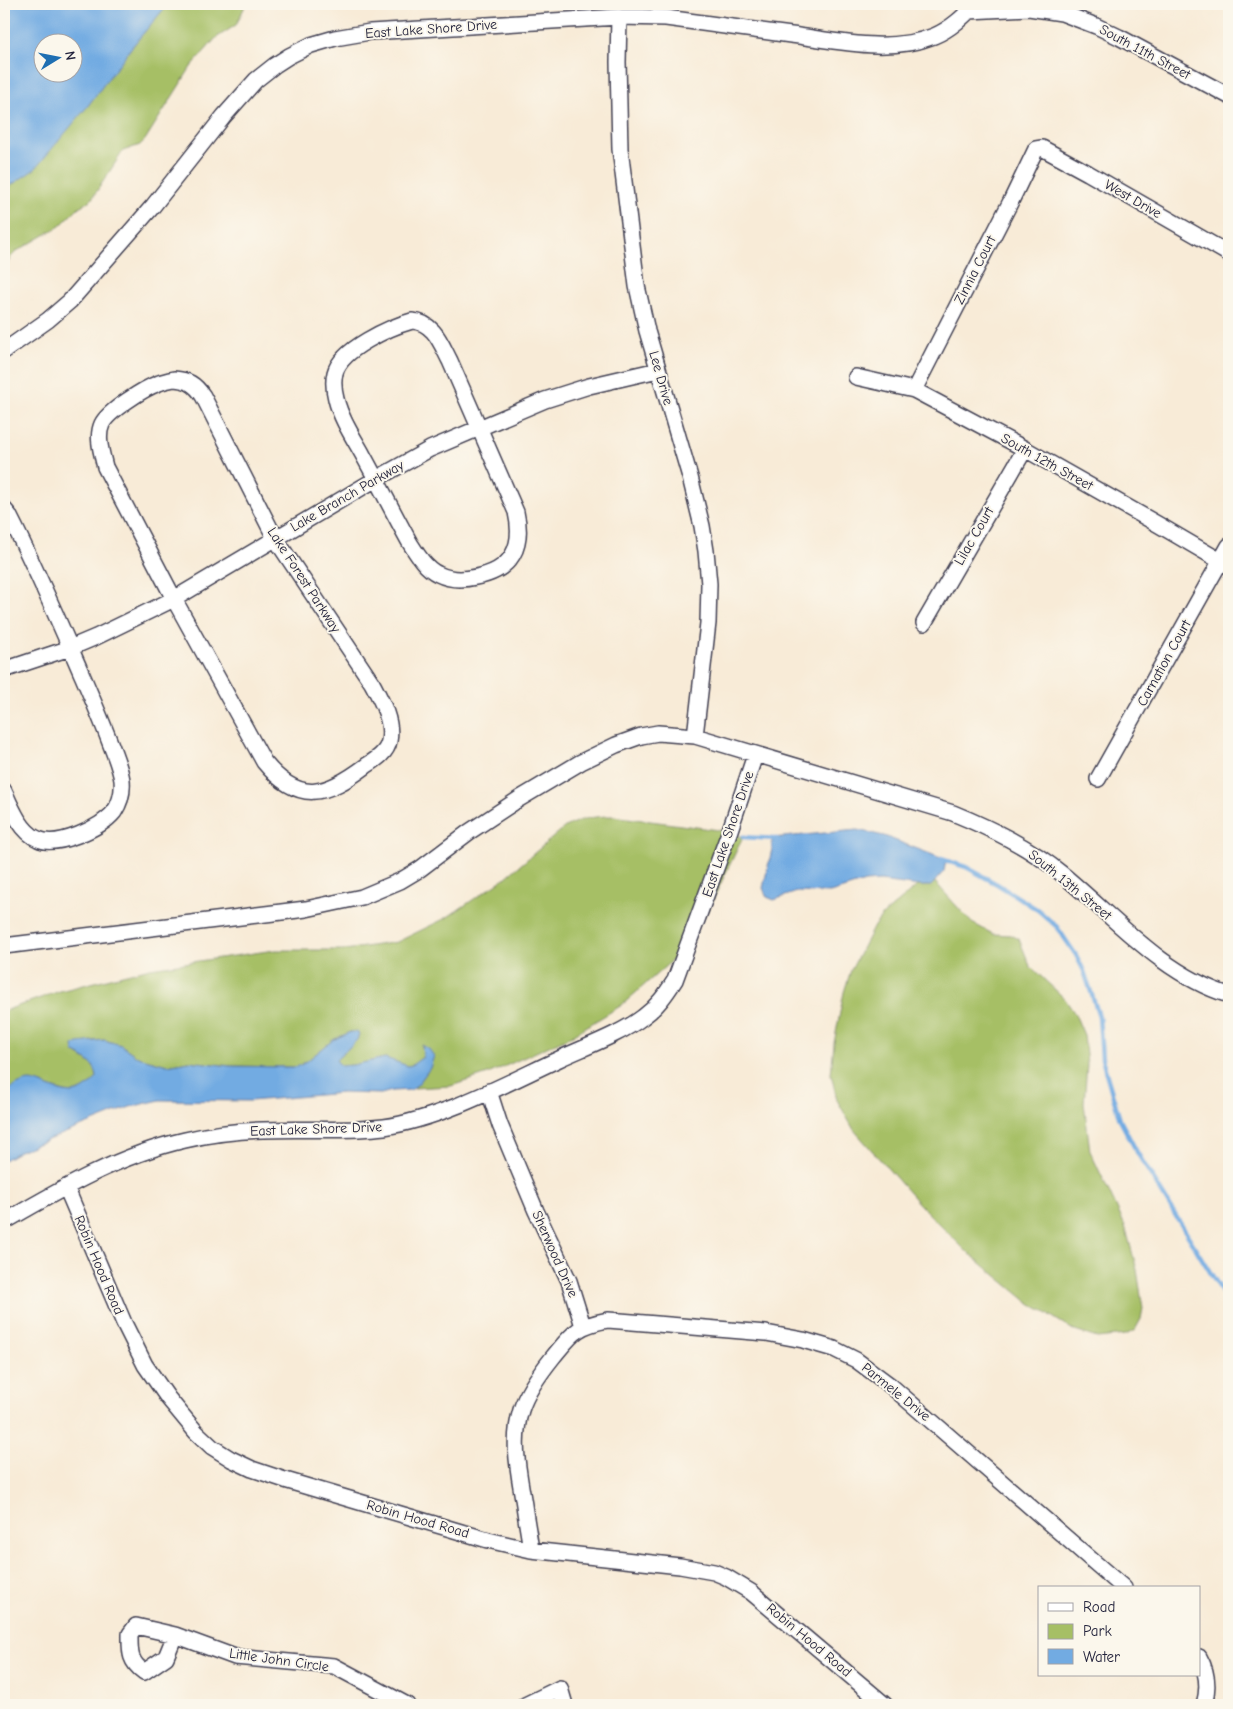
<svg xmlns="http://www.w3.org/2000/svg" width="1233" height="1709" font-family="'Comic Neue',sans-serif">
<rect width="100%" height="100%" fill="#fbf7ec"/>
<filter id="ink" filterUnits="userSpaceOnUse"><feTurbulence type="fractalNoise" baseFrequency=".02" numOctaves="2"/><feDisplacementMap in="SourceGraphic" scale="10" xChannelSelector="R" yChannelSelector="G"/><feConvolveMatrix kernelMatrix="1 2 1 2 8 2 1 2 1" color-interpolation-filters="sRGB"/></filter>
<filter id="wash" filterUnits="userSpaceOnUse"><feTurbulence type="fractalNoise" baseFrequency=".0096" numOctaves="4" result="noise"/><feDisplacementMap in="SourceGraphic" scale="20" xChannelSelector="R" yChannelSelector="G"/><feGaussianBlur stdDeviation="1.12" result="paint"/><feColorMatrix in="noise" values="0 0 0 0 0 0 0 0 0 0 0 0 0 0 0 0 0 1.4 0 .05"/><feComposite in="paint" operator="in"/></filter>
<g filter="url(#wash)">
<rect width="100%" height="100%" fill="#f8ebd7"/>
<!-- green -->
<path fill="#a6bf65" stroke="#647050" d="M168 4H246L236 25 216 38 191 67 145 140 140 145 123 151 91 200 79 207 60 226 17 251 10 258 4 272V190L87 107 131 48Z
M790 4H850L817 8Z
M612 816 719 830 743 837 708 910 676 957 622 1005 571 1036 488 1074 451 1086 413 1088 419 1083 430 1068 422 1045 423 1057 412 1065 408 1066 385 1058 353 1065 341 1066 336 1060 357 1040 359 1034 350 1032 333 1040 307 1061 297 1067 230 1066 189 1061 167 1065 138 1057 121 1045 104 1040 91 1041 74 1052C85 1060 96 1063 97 1078 81 1094 74 1096 52 1088 48 1087 42 1083 37 1083 27 1082 13 1087 4 1092V1011L60 991 150 968 275 950H345L397 942 446 918 505 878 565 827C580 819 594 816 612 816Z
M935 882 972 923 993 934 1011 935 1019 939 1030 966 1065 999 1075 1014 1084 1035 1087 1064 1084 1103 1090 1151 1125 1226 1137 1270 1143 1308 1141 1319 1135 1330 1126 1335 1097 1338 1075 1331 1027 1301 965 1250 919 1204 854 1130 837 1100 831 1074 834 1043 844 992 851 970 874 926 883 915 917 886H930Z"/>
<!-- water -->
<path fill="#72abe2" stroke="#4a668e" fill-rule="evenodd" d="M4 4H168L131 48 87 107 35 169 4 190ZM42 42H72V72H42Z
M857 830 884 836 946 860 944 871 931 886H920L880 881 865 882 830 893 797 892 774 900 767 897 763 888 772 849V838Z
M350 1032H357L359 1034 357 1040 336 1060 341 1066 353 1065 385 1058 408 1066 412 1065 423 1057 422 1045 429 1049 434 1056 430 1068 419 1083 411 1090 392 1091 381 1094 342 1093 250 1101 160 1100 130 1107 20 1151 4 1160V1092C11 1088 21 1082 29 1081 34 1081 40 1083 44 1085 69 1095 77 1098 97 1078 96 1063 85 1059 74 1052L73 1046 78 1043 104 1040 121 1045 138 1057 167 1065 189 1061 230 1066 286 1067H297L307 1061 333 1040Z"/>
<g fill="none" stroke-linecap="round" stroke-linejoin="round">
<!-- stream -->
<path stroke="#72abe2" stroke-width="4.5" d="M743 837 777 839
M941 859 966 867 997 884 1038 910 1057 927 1076 955 1084 971 1099 1016 1102 1059 1120 1120 1138 1154 1229 1303"/>
</g>
</g>
<g filter="url(#ink)">
<g fill="none" stroke-linecap="round" stroke-linejoin="round">
<defs>
<path id="minor" d="M969 11 1029 8 1062 13 1096 26 1119 37 1229 96
M619 17 618 62 620 149 637 286 647 331 690 477 702 526 706 551 709 584 708 623 695 736
M412 321C434 322 441 344 450 361L516 512C524 547 512 570 476 577 463 580 450 580 438 574 425 568 417 554 410 543 394 514 379 484 363 455 353 437 341 419 336 399 334 391 333 381 335 373 341 349 390 327 412 321Z
M4 351 48 320 70 301 153 206 224 116 256 80 275 65 289 56 311 45 335 38 370 32 619 17 666 18C708 24 749 29 791 35 837 41 889 54 934 36 951 29 964 16 976 4
M856 377 914 390 1025 449 1159 525 1229 566
M174 379C188 380 195 384 203 396L275 538 372 683C381 700 393 721 389 741 387 753 375 760 366 766 326 796 299 805 264 762L174 599 105 467C102 454 96 437 102 424 108 411 145 388 159 383 164 381 169 380 174 379Z
M914 390 1011 201 1036 149 1042 148 1088 173 1229 254
M4 509 9 515C36 568 59 622 83 677 92 698 101 719 109 740 114 753 120 767 122 780 123 791 120 803 114 812 101 828 57 848 38 839 21 832 11 807 4 791
M924 623 1025 449
M4 670 70 648 96 637 174 599 376 479 430 449 545 400 589 386 658 370
M1098 779 1229 546
M4 946 306 909 362 897 400 881 420 869 469 832 519 799 581 762 616 745 641 736 658 733 695 736 953 813C992 829 1029 847 1062 874 1114 917 1163 975 1229 995
M489 1091 500 1125 536 1211 569 1281 583 1326
M66 1187 124 1323 145 1365 168 1398 196 1432 212 1447 231 1459 252 1469 285 1480 488 1540 531 1550 680 1566 714 1572 726 1577 751 1592 885 1705
M4 1222C61 1189 119 1155 185 1140 210 1134 237 1131 263 1130 303 1128 344 1132 384 1127 441 1119 507 1083 559 1059 585 1047 621 1034 643 1017 657 1007 666 994 675 980L730 830 755 755
M531 1550C529 1535 526 1520 524 1505 519 1473 511 1442 521 1410 527 1391 541 1372 553 1357 573 1333 576 1326 608 1320L766 1333 803 1340 834 1349 856 1360 891 1386 1124 1588
M136 1626 175 1635 166 1657 144 1672C129 1661 130 1652 130 1634Z
M175 1635 235 1657 334 1666 407 1705
M1199 1657C1208 1673 1209 1688 1204 1705
M525 1705 560 1688 565 1705"/>
</defs>
<!-- minor casing -->
<use href="#minor" stroke="#424052" stroke-width="18"/>
<!-- minor -->
<use href="#minor" stroke="#fff" stroke-width="15"/>
</g>
</g>
<g text-anchor="middle" dominant-baseline="central" stroke-width="4" stroke-linejoin="round" paint-order="stroke">
<!-- street labels -->
<g font-size="14" fill="#22223b" stroke="#fbf7ec">
<text transform="translate(431 29) rotate(-4)">East Lake Shore Drive</text>
<text transform="translate(1145 52) rotate(28)">South 11th Street</text>
<text transform="translate(1133 199) rotate(30)">West Drive</text>
<text transform="translate(975 270) rotate(-63)">Zinnia Court</text>
<text transform="translate(661 378) rotate(74)">Lee Drive</text>
<text transform="translate(1047 462) rotate(29)">South 12th Street</text>
<text transform="translate(347 496) rotate(-30)">Lake Branch Parkway</text>
<text transform="translate(974 536) rotate(-60)">Lilac Court</text>
<text transform="translate(304 580) rotate(57)">Lake Forest Parkway</text>
<text transform="translate(1164 663) rotate(-61)">Carnation Court</text>
<text transform="translate(728 834) rotate(-71)">East Lake Shore Drive</text>
<text transform="translate(1070 885) rotate(39)">South 13th Street</text>
<text transform="translate(316 1129) rotate(-2)">East Lake Shore Drive</text>
<text transform="translate(555 1254) rotate(66)">Sherwood Drive</text>
<text transform="translate(99 1265) rotate(67)">Robin Hood Road</text>
<text transform="translate(896 1392) rotate(39)">Parmele Drive</text>
<text transform="translate(418 1519) rotate(16)">Robin Hood Road</text>
<text transform="translate(809 1640) rotate(40)">Robin Hood Road</text>
<text transform="translate(279 1660) rotate(8)">Little John Circle</text>
</g>
</g>
<!-- margin -->
<rect width="1233" height="1709" fill="none" stroke="#fbf7ec" stroke-width="20"/>
<!-- legend -->
<rect x="1038" y="1586" width="162" height="90" fill="#fbf7ec" stroke="#a4a2a5"/>
<rect x="1048" y="1603" width="25" height="8" fill="#ffffff" stroke="#a4a2a5"/>
<text x="1083" y="1612" font-size="15" fill="#22223b">Road</text>
<rect x="1048" y="1624" width="25" height="15" fill="#a6bf65" stroke="#a4a2a5"/>
<text x="1083" y="1636" font-size="15" fill="#22223b">Park</text>
<rect x="1048" y="1649" width="25" height="15" fill="#72abe2" stroke="#a4a2a5"/>
<text x="1083" y="1662" font-size="15" fill="#22223b">Water</text>
<!-- north arrow -->
<g transform="translate(58 58) rotate(80)"><circle r="24" fill="#fbf7ec" stroke="#a4a2a5"/>
<path d="M0-4L9 19L0 12L-9 19Z" fill="#1f6fb2"/>
<text y="-8" font-size="14" font-weight="bold" text-anchor="middle" fill="#22223b">N</text>
</g>
</svg>
